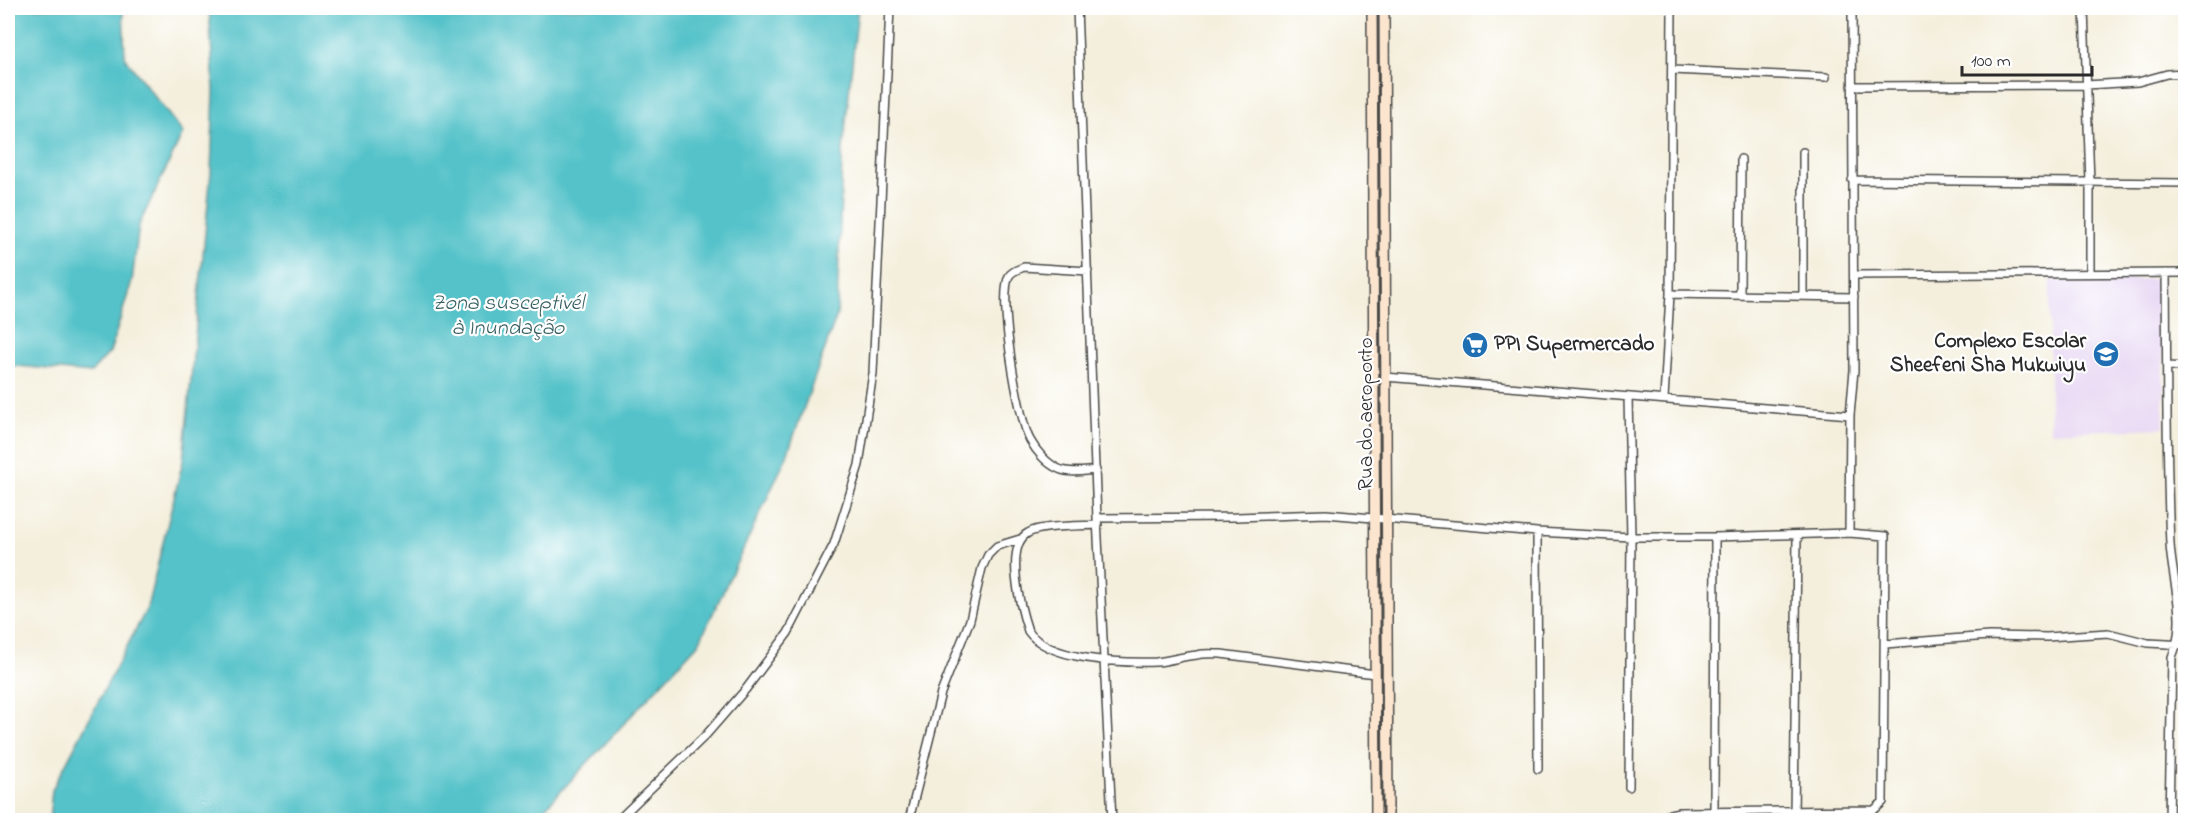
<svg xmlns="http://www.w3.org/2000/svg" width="2193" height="828" font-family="'Indie Flower',sans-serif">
<rect width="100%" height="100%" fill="#fff"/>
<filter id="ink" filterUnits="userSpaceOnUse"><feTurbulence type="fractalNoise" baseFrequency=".0167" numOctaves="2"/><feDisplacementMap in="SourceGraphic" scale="12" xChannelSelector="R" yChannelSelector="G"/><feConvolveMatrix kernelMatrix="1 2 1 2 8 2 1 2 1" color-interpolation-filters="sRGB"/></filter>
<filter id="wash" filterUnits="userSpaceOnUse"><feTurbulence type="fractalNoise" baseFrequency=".008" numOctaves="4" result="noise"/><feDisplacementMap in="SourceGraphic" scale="24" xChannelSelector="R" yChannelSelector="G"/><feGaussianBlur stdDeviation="1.35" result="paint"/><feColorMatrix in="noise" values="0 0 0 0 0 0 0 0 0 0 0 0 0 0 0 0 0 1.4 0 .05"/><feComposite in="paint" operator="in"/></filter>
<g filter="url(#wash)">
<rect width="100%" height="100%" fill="#f4efdd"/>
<!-- built -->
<path fill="#e4d3f2" d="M2162 279 2164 428 2050 432V280Z"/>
<!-- water -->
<path fill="#54c2c9" stroke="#40767a" stroke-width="1.5" d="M8 8H123L125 58 183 133 139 225 132 281 110 352 91 373 8 365Z
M209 8H858L842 159 837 315 786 458 699 643 534 820H49L52 790 147 608 183 461 211 172 214 90Z"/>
</g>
<g filter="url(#ink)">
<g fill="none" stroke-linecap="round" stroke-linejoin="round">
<defs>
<path id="street" d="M1077 8 1097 518 1112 820
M2084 8 2090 183V273
M1672 70 1826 77
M1852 86 2086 85 2138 82 2167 74 2186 73
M1852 180 2186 183
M1088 271 1024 267C1019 269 1012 271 1009 276 998 298 1018 418 1030 440 1036 451 1047 464 1059 469 1070 474 1085 471 1096 470
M2166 273C2167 363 2166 454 2170 544 2172 582 2188 621 2172 657L2169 820
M1854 275 2186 273
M1670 294 1854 297
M1740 294 1741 159
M1803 296V152
M2167 366 2186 367
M1385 377 1850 415
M1628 397 1631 537 1629 787
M1664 399 1670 294 1672 8
M1097 518 1237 517 1326 514 1537 532 1631 537H1715L1849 533 1885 536 1883 802 1874 810 1679 812 1670 814 1657 820
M1098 525C1082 526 1041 525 1028 533 1004 546 1021 610 1028 631 1048 661 1123 663 1156 662 1170 661 1183 656 1197 655 1205 653 1213 654 1221 654L1375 674
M1537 532 1538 769
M1849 533 1850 415 1854 370 1852 8
M1885 644 1989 636 2047 637 2108 633 2148 643 2186 645
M1714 812 1715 537
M618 820 706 735 746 689 788 633 834 544 859 465 873 373 890 8
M909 820 941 693 970 620 982 568 988 555 997 546 1020 539
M1794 820 1797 536"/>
<path id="secondary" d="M1372 8 1376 820
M1384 8 1388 820"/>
</defs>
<!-- street casing -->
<use href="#street" stroke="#494846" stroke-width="10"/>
<!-- secondary casing -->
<use href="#secondary" stroke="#494846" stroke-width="12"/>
<!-- street -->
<use href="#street" stroke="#fff" stroke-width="7"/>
<!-- secondary -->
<use href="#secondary" stroke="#fbe5cf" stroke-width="9"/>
</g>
</g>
<!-- icons -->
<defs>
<symbol id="supermarket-disc" viewBox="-11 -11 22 22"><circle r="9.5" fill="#1f6fb2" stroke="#fff"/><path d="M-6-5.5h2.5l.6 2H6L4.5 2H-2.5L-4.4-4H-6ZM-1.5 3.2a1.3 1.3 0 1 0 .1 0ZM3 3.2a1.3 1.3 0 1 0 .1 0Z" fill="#fff"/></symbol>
<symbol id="school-disc" viewBox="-11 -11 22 22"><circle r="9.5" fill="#1f6fb2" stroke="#fff"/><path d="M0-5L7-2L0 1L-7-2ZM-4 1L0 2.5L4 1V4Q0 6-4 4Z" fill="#fff"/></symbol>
</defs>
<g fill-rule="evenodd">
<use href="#supermarket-disc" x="1460" y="330" width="30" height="30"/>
<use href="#school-disc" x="2091" y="339" width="30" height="30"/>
</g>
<g text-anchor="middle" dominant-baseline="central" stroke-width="4.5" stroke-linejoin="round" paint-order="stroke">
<!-- poi labels -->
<g font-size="21" font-weight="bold" fill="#2b2b2b" stroke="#fff" text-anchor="end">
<text x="2086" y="342">Complexo Escolar<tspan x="2086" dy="24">Sheefeni Sha Mukwiyu</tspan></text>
<text x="1494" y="345" text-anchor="start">PPI Supermercado</text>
</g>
<!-- street labels -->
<g font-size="21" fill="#2b2b2b" stroke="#fff">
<text transform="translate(1367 414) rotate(-90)">Rua do aeroporto</text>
</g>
<!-- water labels -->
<g font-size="22" font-style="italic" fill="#396062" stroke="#fff">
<text x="508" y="304">Zona susceptivél<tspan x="508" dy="25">à Inundação</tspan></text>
</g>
</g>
<!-- margin -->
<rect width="2193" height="828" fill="none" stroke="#fff" stroke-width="30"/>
<!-- scale -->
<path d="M1962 66v9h130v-9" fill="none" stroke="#2b2b2b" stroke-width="3"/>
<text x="1971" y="66" font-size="18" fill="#2b2b2b" stroke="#ffffff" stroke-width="4.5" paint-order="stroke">100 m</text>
</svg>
